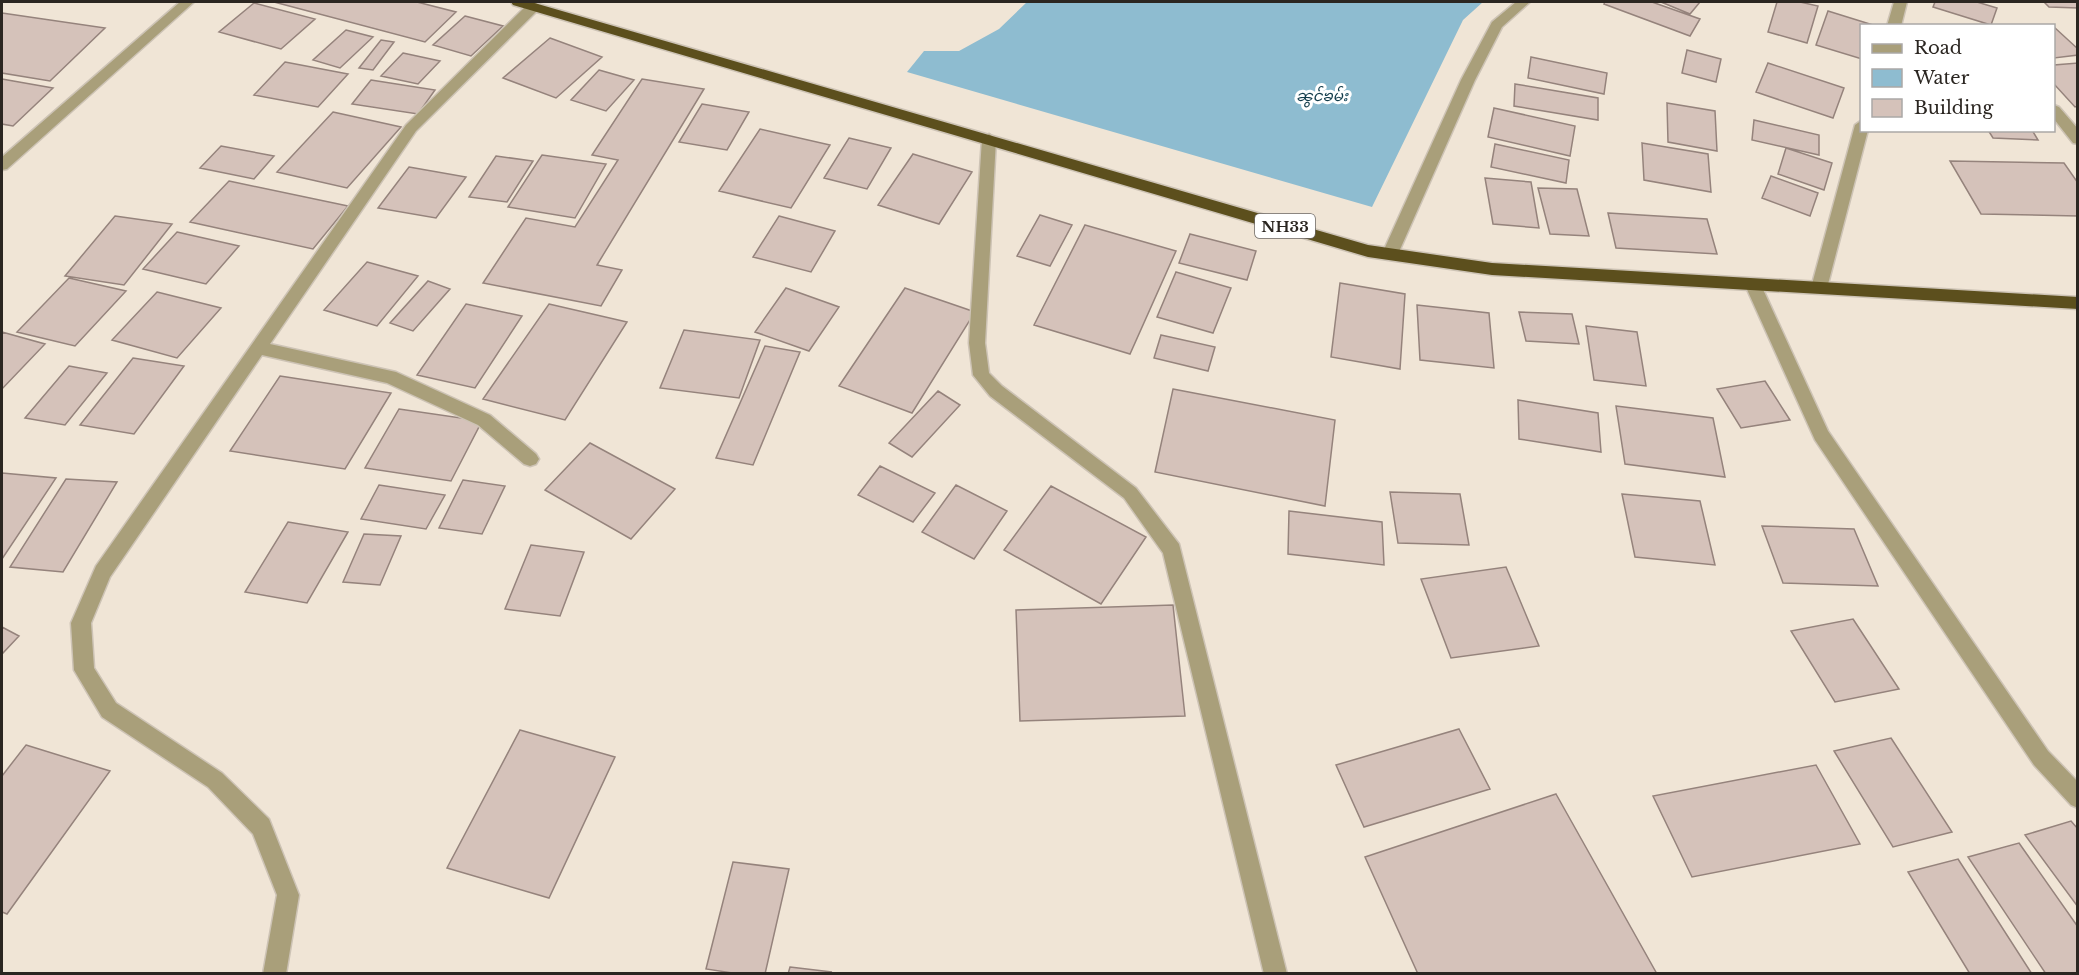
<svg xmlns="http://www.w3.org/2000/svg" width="2079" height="975" font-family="'Libre Baskerville','Noto Sans Myanmar',serif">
<rect width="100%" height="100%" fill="#f0e5d6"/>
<!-- water -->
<path fill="#8ebcd0" d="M1027 2H1483L1463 20 1372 207 907 72 924 51H959L999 29Z"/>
<!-- building -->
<path fill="#d5c2ba" stroke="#95837c" stroke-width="1.5" d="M274 2H417L456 12 425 42Z
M1605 2H1652L1700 19 1690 36 1604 4Z
M1661 2H1700L1690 14Z
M1777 2H1800L1818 6 1807 43 1768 32Z
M1935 2H1977L1997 8 1991 25 1933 7Z
M2044 2H2078V8L2049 7Z
M254 3 315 19 281 49 219 32Z
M1828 11 1873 25 1862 26V59L1816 45Z
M2 13 105 28 50 81 2 73Z
M465 16 503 26 471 56 433 45Z
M2054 27 2078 49V55L2054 58Z
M346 30 373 37 340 68 313 60Z
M550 38 602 57 556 98 503 78Z
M381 40 394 42 373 70 359 68Z
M1687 50 1721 59 1716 82 1682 73Z
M403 53 440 61 418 84 381 76Z
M1531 57 1607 73 1604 94 1528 78Z
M285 62 348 74 318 107 254 95Z
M1768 63 1844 88 1833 118 1756 92Z
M2078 63V106L2075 107 2054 84V65Z
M599 70 634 80 606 111 571 100Z
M2 79 53 88 13 126 2 124Z
M642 79 704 89 597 265 622 270 601 306 483 283 526 218 575 227 618 160 592 155Z
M371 80 435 90 418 114 352 104Z
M1515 84 1598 98V120L1514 106Z
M1667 103 1715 111 1717 151 1668 142Z
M702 104 749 112 727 150 679 142Z
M1494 108 1575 126 1570 156 1488 137Z
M333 112 401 127 347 188 277 172Z
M1754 120 1819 135V155L1752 140Z
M760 129 830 145 791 208 719 191Z
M1988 130H2032L2038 140 1993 138Z
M849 138 891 148 867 189 824 178Z
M1642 143 1708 154 1711 192 1644 180Z
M1495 144 1569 160 1566 183 1491 167Z
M221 146 274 156 254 179 200 168Z
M1786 148 1832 163 1824 190 1778 174Z
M913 154 972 172 939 224 878 205Z
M542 155 606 164 575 218 508 207Z
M496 156 533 161 507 202 469 197Z
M1950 161 2064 163 2078 183V216L1981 214Z
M409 167 466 177 436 218 378 208Z
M1771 176 1818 193 1810 216 1762 198Z
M1485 178 1531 182 1539 228 1493 224Z
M229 181 348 206 313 249 190 222Z
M1538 188 1577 189 1589 236 1550 234Z
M1608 213 1707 219 1717 254 1616 248Z
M1040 215 1072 225 1050 266 1017 256Z
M115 216 172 224 124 285 65 276Z
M779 216 835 231 811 272 753 257Z
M1085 225 1176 251 1130 354 1034 325Z
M177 232 239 246 206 284 143 269Z
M1190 234 1256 251 1247 280 1179 263Z
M367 262 418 276 377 326 324 310Z
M1176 272 1231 288 1213 333 1157 317Z
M69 278 126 291 75 346 17 332Z
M428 281 450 289 413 331 390 323Z
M1340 283 1405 294 1400 369 1331 357Z
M786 288 839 307 809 351 755 332Z
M905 288 975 312 912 413 839 386Z
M157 292 221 308 177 358 112 340Z
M466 304 522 316 475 388 417 375Z
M549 304 627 322 565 420 483 399Z
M1417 305 1489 313 1494 368 1420 360Z
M1519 312 1572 314 1579 344 1526 341Z
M1586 326 1637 332 1646 386 1594 380Z
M684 330 760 340 739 398 660 388Z
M2 332 45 344 2 389Z
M1161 335 1215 347 1208 371 1154 358Z
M765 346 800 352 753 465 716 458Z
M133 358 184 366 134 434 80 425Z
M69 366 107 373 65 425 25 418Z
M280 376 391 393 345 469 230 451Z
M1765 381 1790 420 1741 428 1717 389Z
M1173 389 1335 420 1325 506 1155 472Z
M938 391 960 405 912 457 889 443Z
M1518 400 1598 413 1601 452 1519 439Z
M1616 406 1713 418 1725 477 1625 464Z
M399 409 482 421 451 481 365 468Z
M590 443 675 489 631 539 545 490Z
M880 466 935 493 913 522 858 495Z
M2 473 56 478 2 559Z
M66 479 117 482 63 572 10 567Z
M463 480 505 486 482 534 439 528Z
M379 485 445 495 426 529 361 519Z
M956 485 1007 511 974 559 922 532Z
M1051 486 1146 537 1101 604 1004 550Z
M1390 492 1460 494 1469 545 1398 543Z
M1622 494 1700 501 1715 565 1635 557Z
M1289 511 1382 522 1384 565 1288 554Z
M288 522 348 532 307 603 245 592Z
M1762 526 1854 529 1878 586 1783 583Z
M364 534 401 536 380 585 343 582Z
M531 545 584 552 560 616 505 609Z
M1506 567 1539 646 1451 658 1421 579Z
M1173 605 1185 716 1020 721 1016 610Z
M1853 619 1899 689 1835 702 1791 631Z
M2 627 19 636 2 654Z
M1459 729 1490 789 1364 827 1336 765Z
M520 730 615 757 549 898 447 868Z
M1891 738 1952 832 1893 847 1834 751Z
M26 745 110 771 7 914 2 912V776Z
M1816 765 1860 844 1692 877 1653 796Z
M1556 794 1657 974H1418L1365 857Z
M2071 821 2078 829V907L2025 835Z
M2019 843 2078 927V974H2046L1968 857Z
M1958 859 2032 974H1970L1908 872Z
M733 862 789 869 765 974H739L706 969Z
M790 967 832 972 788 974Z"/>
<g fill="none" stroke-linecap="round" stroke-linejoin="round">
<defs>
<path id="minor" d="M180 2H194L7 169 2 170V157Z
M534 2 541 6 539 9 416 131 270 344 396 372 490 415 536 454 539 459 536 464 530 466 524 464 478 425 387 383 262 355 110 577 91 623 94 668 116 703 222 773 269 819 299 895 286 974H263L277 895 253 834 208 787 102 717 74 670 71 623 96 566 406 125 529 3Z
M1516 2H1530L1502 27 1475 80 1398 254 1396 258H1384L1382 254 1461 80 1492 22Z
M1894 2H1907L1901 26H1887Z
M2054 105 2059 107 2078 129V144L2073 143 2054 119Z
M1862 120V130H1868L1827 288 1825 292H1813L1811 288 1855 125Z
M989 134 996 139 985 343 989 373 1002 386 1136 488 1179 544 1287 974H1264L1163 553 1124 498 990 396 973 375 969 343 982 139Z
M1753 279 1759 281 1761 285 1828 431 2048 751 2078 782V808L2071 805 2034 765 1815 440 1745 285 1747 281Z"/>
<path id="highway" d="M511 2H531L1368 245 1492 263 2078 297V309L1492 275 1368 257 513 5Z"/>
</defs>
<!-- minor casing -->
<use href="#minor" stroke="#cdc3b5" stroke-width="3"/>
<!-- highway casing -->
<use href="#highway" stroke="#cdc3b5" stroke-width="3"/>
<!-- minor -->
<use href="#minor" fill="#a99f7a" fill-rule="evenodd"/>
<!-- highway -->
<use href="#highway" fill="#5c4f1d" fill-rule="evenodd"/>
</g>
<g text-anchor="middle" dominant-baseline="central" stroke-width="6" stroke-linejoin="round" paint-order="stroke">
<!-- far-water labels -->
<g font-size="15" font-style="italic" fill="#123c4b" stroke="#fff">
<text x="1322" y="95">ၼွင်ၶမ်း</text>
</g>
<!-- shield labels -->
<rect fill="#fff" stroke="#6b6764" stroke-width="1.5" x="1255" y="214" width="60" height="24" rx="4.5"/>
<g font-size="15" font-weight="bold" fill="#2b2621">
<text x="1285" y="226">NH33</text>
</g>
</g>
<!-- border -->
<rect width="2079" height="975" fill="none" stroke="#2b2621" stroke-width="6"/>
<!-- legend -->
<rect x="1860" y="24" width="195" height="108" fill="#ffffff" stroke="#aaa8a6" stroke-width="1.5"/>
<rect x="1872" y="44" width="30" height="9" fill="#a99f7a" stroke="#aaa8a6" stroke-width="1.5"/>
<text x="1914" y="54" font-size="18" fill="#2b2621">Road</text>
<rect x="1872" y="69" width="30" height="18" fill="#8ebcd0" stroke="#aaa8a6" stroke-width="1.5"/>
<text x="1914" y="84" font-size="18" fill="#2b2621">Water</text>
<rect x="1872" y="99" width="30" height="18" fill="#d5c2ba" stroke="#aaa8a6" stroke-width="1.5"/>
<text x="1914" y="114" font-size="18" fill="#2b2621">Building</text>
</svg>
